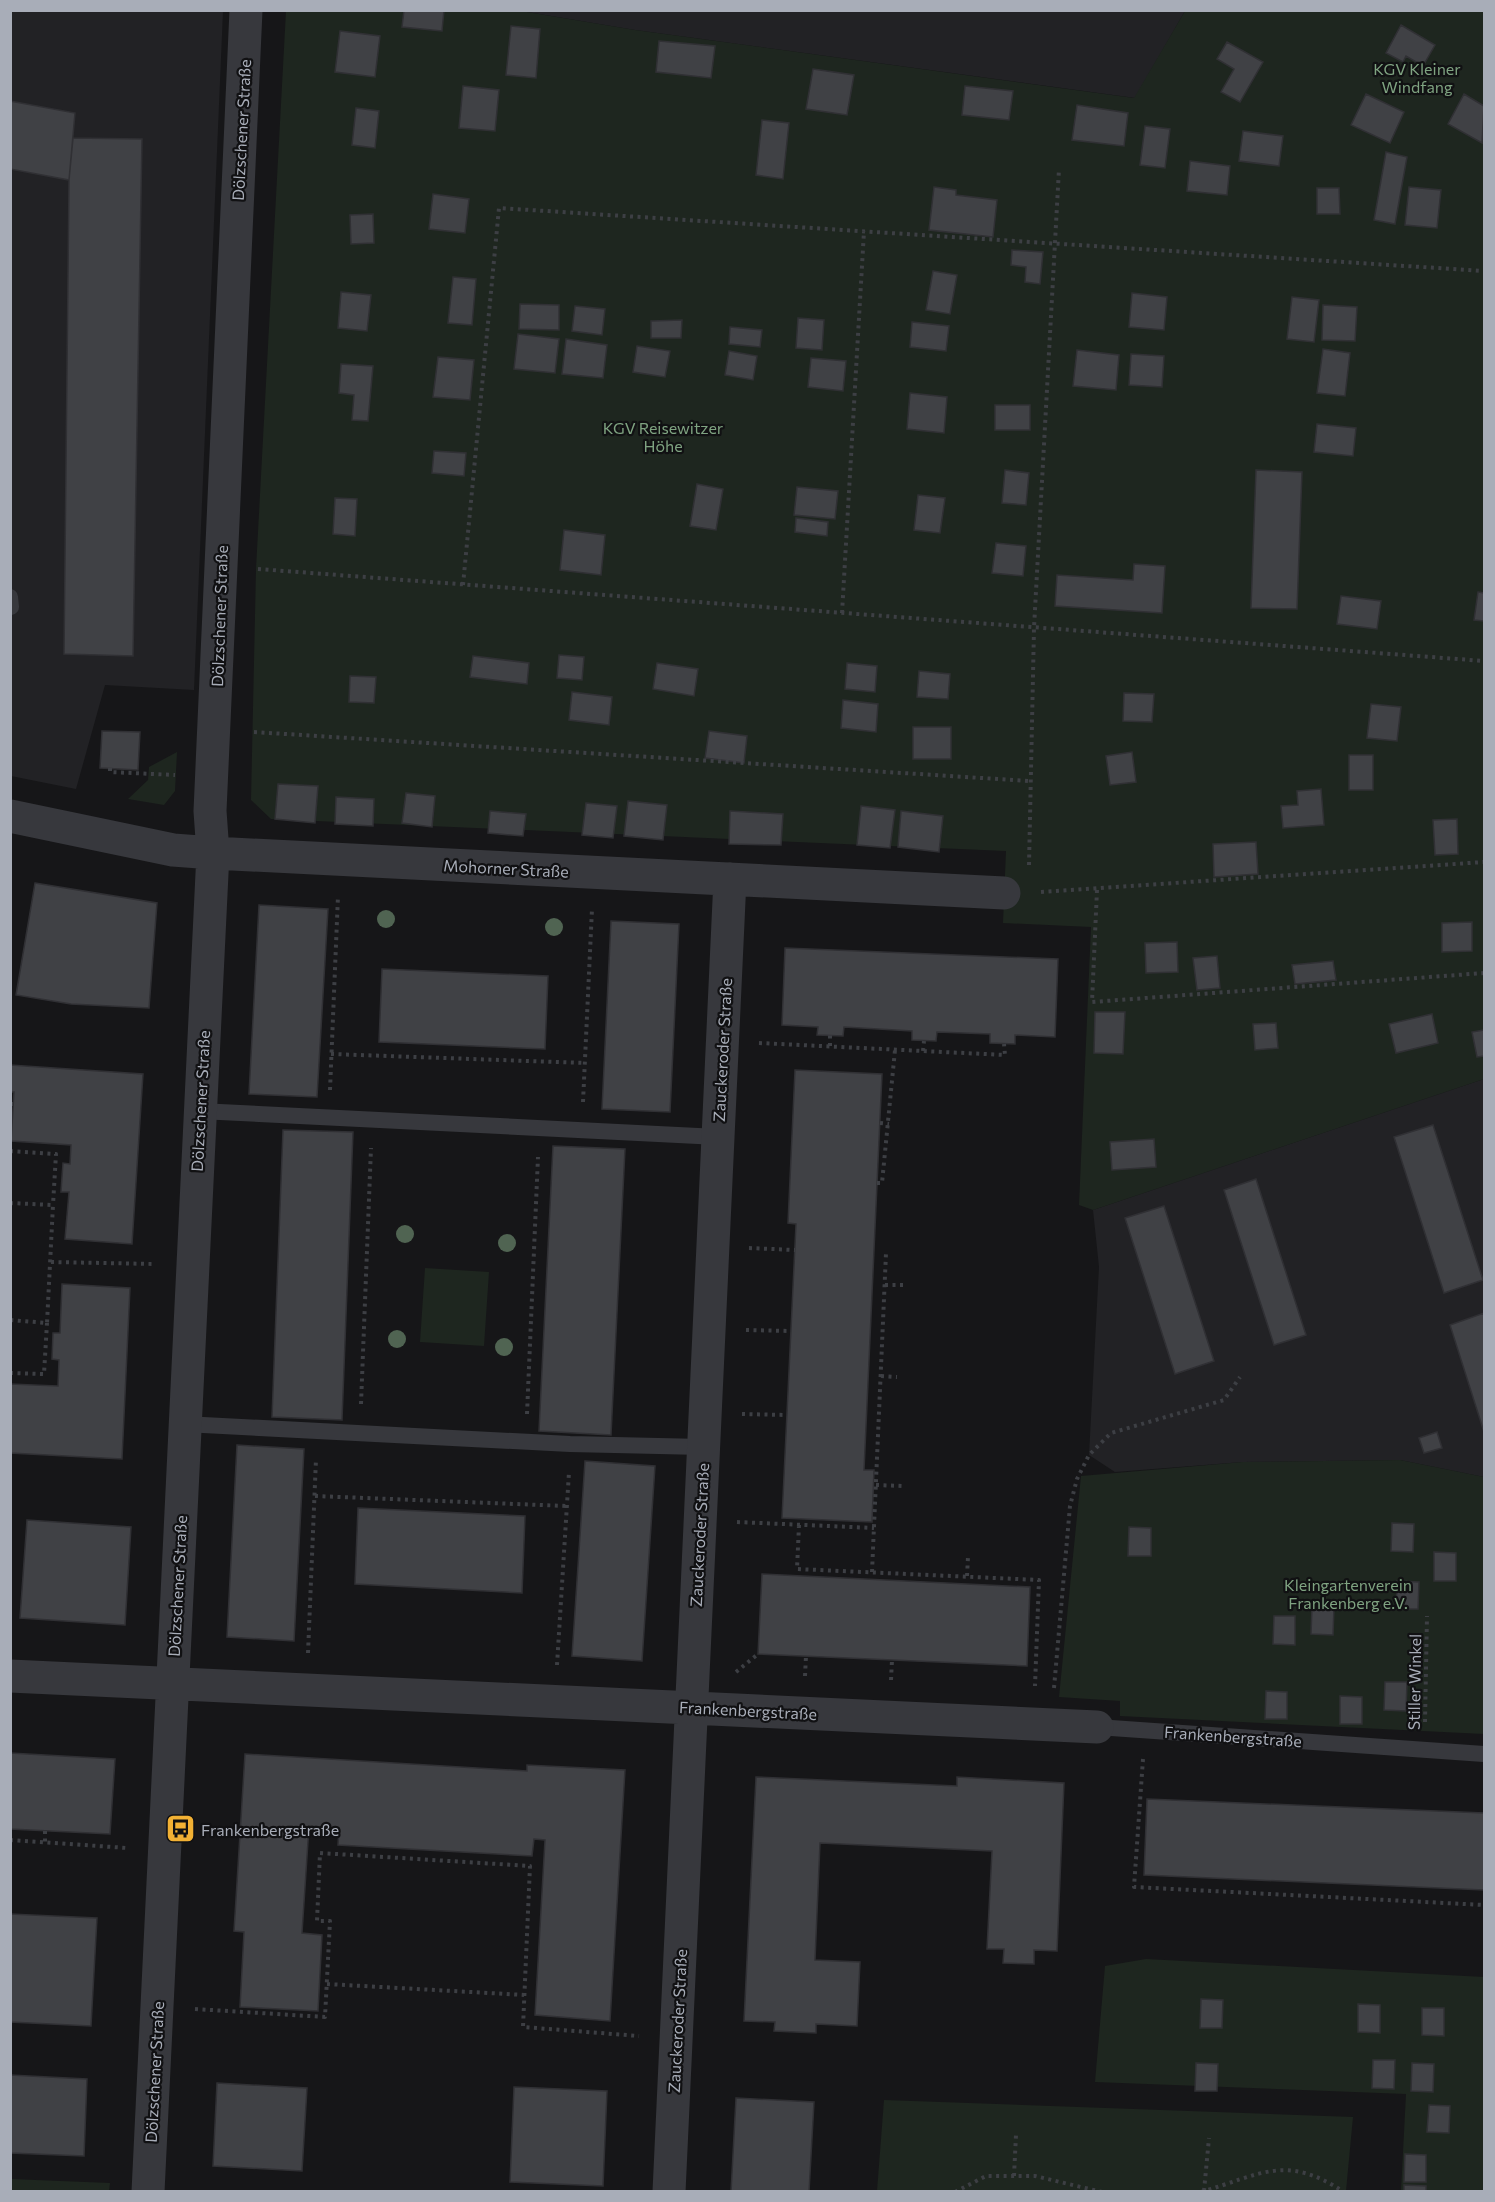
<svg xmlns="http://www.w3.org/2000/svg" width="1495" height="2202" font-family="Commissioner,sans-serif">
<rect width="100%" height="100%" fill="#161618"/>
<!-- built -->
<path fill="#222225" d="M10 11H223L194 690 105 685 76 789 11 776Z
M521 11H1185L1135 98 635 30Z
M1484 1079V1477L1400 1460 1243 1462 1115 1472 1089 1455 1099 1267 1093 1210Z"/>
<!-- green -->
<path fill="#1e261f" d="M286 11H521L635 30 1134 98 1185 11H1484V1079L1093 1210 1079 1205 1091 927 1003 923 1006 851 271 819 251 800 256 569Z
M177 752 175 791 164 805 128 799 148 780 149 767Z
M425 1268 489 1272 484 1346 420 1342Z
M1400 1460 1484 1477V1734L1120 1716V1701L1059 1697 1081 1476 1243 1462Z
M1146 1959 1484 1977V2191H1401L1406 2094 1095 2082 1105 1966Z
M884 2100 1353 2117 1346 2191H877Z
M11 2179 110 2183 109 2191H11Z"/>
<!-- building -->
<path fill="#404145" stroke="#303034" stroke-width="1.5" d="M404 10H444L442 31 402 27Z
M1401 25 1435 45 1423 66 1406 56 1403 62 1386 53Z
M511 26 540 29 536 78 506 75Z
M340 31 380 36 375 77 335 72Z
M659 41 715 46 711 78 656 72Z
M1227 42 1263 62 1240 102 1221 92 1234 69 1217 59Z
M813 69 854 75 847 115 806 109Z
M463 86 499 90 495 131 459 128Z
M965 86 1013 91 1009 120 962 115Z
M1366 94 1404 112 1390 143 1351 125Z
M1464 94 1484 106 1482 143 1448 124Z
M10 101 75 113 69 180 10 169Z
M1077 105 1128 113 1124 146 1072 140Z
M356 108 379 111 375 148 352 145Z
M762 120 789 123 783 179 756 175Z
M1145 126 1170 129 1165 168 1140 165Z
M1243 131 1283 136 1279 166 1239 161Z
M73 138 142 139 133 656 64 654 69 180Z
M1386 152 1407 157 1395 224 1374 220Z
M1190 161 1230 166 1227 195 1187 191Z
M934 187 956 190V195L997 200 993 237 929 230Z
M1409 187 1441 190 1437 228 1405 225Z
M1317 188H1339L1340 214H1317Z
M433 194 469 199 465 233 429 229Z
M373 214 374 243 351 244 350 215Z
M1012 250 1043 252 1040 284 1025 282 1026 267 1011 265Z
M933 271 957 275 950 314 926 310Z
M453 277 476 279 472 325 448 323Z
M341 292 371 295 367 331 338 328Z
M1132 293 1167 297 1164 330 1129 327Z
M1292 297 1319 300 1314 342 1287 339Z
M520 304 559 305V330L519 329Z
M1323 305 1357 307 1355 341 1322 340Z
M575 306 605 309 602 335 572 331Z
M798 318 824 320 822 350 796 348Z
M682 320 681 338H651V321Z
M912 322 949 326 946 351 910 347Z
M730 327 762 330 760 347 729 344Z
M518 334 559 339 555 373 514 369Z
M566 339 607 345 603 378 562 374Z
M637 346 670 351 665 377 633 372Z
M1323 349 1350 353 1345 396 1317 393Z
M1077 350 1119 355 1116 390 1073 386Z
M729 351 757 356 753 380 725 375Z
M1131 354 1164 356 1162 387 1129 385Z
M438 357 474 360 470 400 433 397Z
M811 358 846 361 843 391 808 387Z
M341 364 373 366 368 421 352 420 354 395 339 393Z
M910 393 947 397 944 433 907 429Z
M995 405H1030V430H995Z
M1317 424 1356 428 1353 456 1314 452Z
M434 451 466 453 464 476 432 473Z
M1005 470 1029 473 1026 505 1002 503Z
M1256 470 1302 472 1297 609 1251 608Z
M697 484 723 489 716 530 690 526Z
M797 487 838 491 835 519 794 515Z
M918 495 945 498 940 533 914 530Z
M335 498 357 499 355 536 333 534Z
M796 518 828 522 827 536 795 532Z
M564 530 605 535 601 575 560 570Z
M996 543 1026 546 1023 576 992 573Z
M1134 564 1165 566 1162 613 1055 606 1057 575 1133 580Z
M1478 592 1484 593V621L1474 620Z
M1341 596 1381 601 1377 629 1337 624Z
M559 655 584 657 582 680 557 678Z
M473 656 529 663 527 684 470 677Z
M657 663 698 669 694 696 653 689Z
M847 663 877 666 875 692 845 689Z
M919 671 950 674 948 699 917 697Z
M350 676 376 677 374 703 349 702Z
M572 692 612 697 609 725 569 720Z
M1124 693 1154 694 1152 722 1123 721Z
M843 700 878 704 876 732 841 728Z
M1371 704 1401 707 1397 741 1367 738Z
M913 727H951V759H913Z
M102 731 140 732 138 770 100 768Z
M709 731 747 736 744 763 705 758Z
M1132 752 1136 782 1110 785 1106 756Z
M1349 755H1373V790H1349Z
M278 784 318 786 315 823 275 819Z
M1321 789 1324 825 1283 828 1281 806 1298 805 1297 791Z
M406 793 435 796 432 827 402 823Z
M336 797 374 799 373 826 335 824Z
M628 801 667 805 663 840 624 836Z
M586 803 617 806 613 838 582 835Z
M861 806 895 810 890 848 857 845Z
M490 811 526 814 523 836 488 833Z
M730 811 783 814 781 845 729 844Z
M901 811 943 816 939 852 898 847Z
M1457 819 1458 854 1435 855 1433 820Z
M1256 842 1258 874 1214 877 1213 844Z
M35 883 157 903 149 1008 71 1004 16 995Z
M259 905 328 909 317 1097 249 1094Z
M611 921 679 924 670 1112 602 1109Z
M1472 922V951L1442 952V923Z
M1177 942 1178 972 1146 973 1145 943Z
M785 948 1058 959 1055 1037 1015 1035V1044L990 1043V1034L937 1032 936 1041 912 1040V1031L844 1027 843 1036 817 1035 818 1027 782 1025Z
M1217 956 1220 988 1197 990 1193 958Z
M1333 961 1336 980 1295 984 1292 965Z
M382 969 548 976 545 1049 379 1042Z
M1095 1012H1125L1123 1054 1094 1053Z
M1432 1014 1438 1043 1396 1053 1389 1024Z
M1276 1023 1278 1048 1255 1050 1253 1024Z
M1484 1030V1056L1477 1057 1472 1032Z
M10 1065 143 1074 132 1244 65 1239 69 1192H61L62 1177 63 1163 70 1164 71 1145 11 1141 14 1092H10Z
M795 1070 882 1074 864 1470H874L872 1522 782 1518 796 1224 788 1223Z
M1433 1125 1483 1280 1444 1293 1394 1137Z
M283 1130 353 1132 342 1420 272 1417Z
M1154 1139 1156 1167 1112 1170 1110 1142Z
M553 1146 625 1149 611 1435 539 1431Z
M1256 1179 1306 1335 1274 1345 1224 1190Z
M1164 1206 1214 1361 1175 1374 1125 1218Z
M62 1284 130 1288 122 1459 10 1453V1384L58 1386 59 1360 52 1359 53 1333H60Z
M1484 1313V1432L1450 1325Z
M1437 1432 1442 1448 1424 1453 1419 1438Z
M237 1445 304 1449 294 1641 227 1637Z
M585 1461 655 1466 642 1661 572 1656Z
M358 1508 525 1516 522 1593 355 1584Z
M27 1520 131 1527 125 1625 20 1618Z
M1392 1523 1414 1524 1413 1552 1391 1551Z
M1129 1527 1151 1528V1556H1128Z
M1434 1552 1456 1553V1581H1434Z
M762 1574 1030 1587 1027 1666 758 1654Z
M1397 1581 1419 1582 1418 1609H1396Z
M1312 1607H1334L1333 1635 1311 1634Z
M1274 1616H1295V1645L1273 1644Z
M1385 1682H1407L1406 1711 1384 1710Z
M1266 1691 1287 1692V1719H1265Z
M1340 1696 1362 1697V1724H1340Z
M10 1753 115 1759 110 1834 10 1829Z
M245 1754 527 1771V1765L625 1770 610 2021 535 2015 545 1840 534 1839 532 1856 338 1845 339 1828 320 1827 309 1826 302 1933 322 1935 318 2011 240 2007 244 1932 234 1931Z
M756 1777 957 1786V1777L1064 1783 1057 1951 1034 1950V1964L1003 1963 1004 1949H987L992 1851 820 1843 815 1960 860 1962 857 2026 816 2024V2033L774 2031 775 2022 744 2021Z
M1147 1799 1484 1813V1890L1144 1875Z
M10 1914 97 1918 91 2026 10 2022Z
M1201 1999 1223 2000 1222 2028H1200Z
M1358 2004 1380 2005V2033L1358 2032Z
M1422 2008H1444V2036L1422 2035Z
M1373 2060H1395L1394 2089 1372 2088Z
M1196 2063 1218 2064 1217 2091H1195Z
M1412 2063 1434 2064 1433 2092 1411 2091Z
M10 2075 87 2079 84 2156 10 2153Z
M217 2083 307 2088 302 2171 213 2166Z
M514 2087 607 2091 603 2186 510 2182Z
M736 2098 814 2102 809 2192H731Z
M1429 2105 1450 2106 1449 2133 1427 2132Z
M1405 2154 1426 2155V2182H1404Z
M1404 2185 1426 2186V2192H1404Z"/>
<g fill="none" stroke-linecap="round" stroke-linejoin="round">
<!-- path -->
<path stroke="#3d3f44" stroke-width="4" stroke-dasharray="3 4.5" stroke-linecap="butt" d="M258 569 1484 661
M463 585 499 208 1484 271
M842 613 864 231
M254 732 1029 781
M110 768V772L175 775
M1029 865 1034 628 1059 169
M1097 890 1092 1002 1484 973
M1041 892 1484 862
M759 1043 1005 1055 1004 1044
M830 1046V1035
M923 1051 924 1041
M331 1054 585 1063
M330 1090 338 896
M583 1102 592 909
M10 1104H13
M880 1123 889 1124
M10 1151 56 1154 53 1205
M877 1183H882L895 1050
M10 1203 53 1205 47 1323 10 1320
M749 1248 795 1250
M51 1262 155 1264
M885 1285H903
M746 1330 791 1331
M10 1373 44 1374 47 1323
M881 1376 897 1377
M361 1404 371 1148
M527 1414 538 1157
M742 1414 787 1415
M876 1485 902 1486
M315 1496 566 1506
M737 1522 874 1528
M799 1525 797 1569 1039 1580 1035 1686
M872 1572 886 1253
M967 1576 968 1557
M308 1653 316 1459
M557 1665 569 1472
M736 1672 758 1654
M805 1676 806 1656
M891 1680 892 1660
M1054 1688 1070 1506 1077 1479 1089 1455 1111 1433 1224 1400 1240 1377
M1425 1722 1427 1616
M1143 1759 1134 1887 1484 1905
M45 1831V1843
M10 1840 127 1848
M327 1984 524 1995
M195 2009 325 2017 330 1921H317L320 1853 530 1866 523 2027 639 2036
M1014 2176 1016 2135
M1204 2191 1209 2138
M955 2192 986 2176H1035L1102 2192
M1201 2192C1260 2175 1285 2153 1344 2192"/>
<!-- service -->
<path stroke="#37383d" stroke-width="16" d="M10 597 11 607
M199 1111 718 1137
M184 1424 570 1444 703 1447
M1097 1727 1484 1754"/>
<!-- minor -->
<path stroke="#37383d" stroke-width="33" d="M10 816 173 850 213 853 1004 893
M10 1676 1097 1727
M148 2192 213 853 210 811 246 10
M669 2192 730 879"/>
</g>
<!-- trees -->
<g fill="#506452">
<circle cx="386" cy="919" r="9"/>
<circle cx="554" cy="927" r="9"/>
<circle cx="405" cy="1234" r="9"/>
<circle cx="507" cy="1243" r="9"/>
<circle cx="397" cy="1339" r="9"/>
<circle cx="504" cy="1347" r="9"/>
</g>
<!-- icons -->
<defs>
<symbol id="bus-square" viewBox="-11 -11 22 22"><rect x="-9" y="-9" width="18" height="18" rx="4" fill="#f2b134" stroke="#111113"/><path d="M-5-6H5V4H4V6H2V4H-2V6H-4V4H-5ZM-3.5-4V0h7V-4ZM-3.5 1.2v1.5H-2V1.2ZM2 1.2v1.5H3.5V1.2Z" fill="#111"/></symbol>
</defs>
<g fill-rule="evenodd">
<use href="#bus-square" x="164" y="1812" width="33" height="33"/>
</g>
<g text-anchor="middle" dominant-baseline="central" stroke-width="4.5" stroke-linejoin="round" paint-order="stroke">
<!-- park labels -->
<g font-size="16" fill="#7fa381" stroke="#111113">
<text x="1417" y="68">KGV Kleiner<tspan x="1417" dy="18">Windfang</tspan></text>
<text x="663" y="427">KGV Reisewitzer<tspan x="663" dy="18">Höhe</tspan></text>
<text x="1348" y="1584">Kleingartenverein<tspan x="1348" dy="18">Frankenberg e.V.</tspan></text>
</g>
<!-- street labels -->
<g font-size="16" fill="#a8adb8" stroke="#111113">
<text transform="translate(241 130) rotate(-87)">Dölzschener Straße</text>
<text transform="translate(219 616) rotate(-88)">Dölzschener Straße</text>
<text transform="translate(506 868) rotate(3)">Mohorner Straße</text>
<text transform="translate(722 1050) rotate(-87)">Zauckeroder Straße</text>
<text transform="translate(200 1101) rotate(-87)">Dölzschener Straße</text>
<text transform="translate(699 1535) rotate(-87)">Zauckeroder Straße</text>
<text transform="translate(177 1586) rotate(-87)">Dölzschener Straße</text>
<text transform="translate(1414 1682) rotate(-89)">Stiller Winkel</text>
<text transform="translate(748 1710) rotate(3)">Frankenbergstraße</text>
<text transform="translate(1233 1736) rotate(4)">Frankenbergstraße</text>
<text transform="translate(677 2021) rotate(-87)">Zauckeroder Straße</text>
<text transform="translate(154 2072) rotate(-87)">Dölzschener Straße</text>
</g>
<!-- poi labels -->
<g font-size="16" fill="#a8adb8" stroke="#111113" text-anchor="start">
<text x="201" y="1829">Frankenbergstraße</text>
</g>
</g>
<!-- border -->
<rect width="1495" height="2202" fill="none" stroke="#a8adb8" stroke-width="24"/>
</svg>
